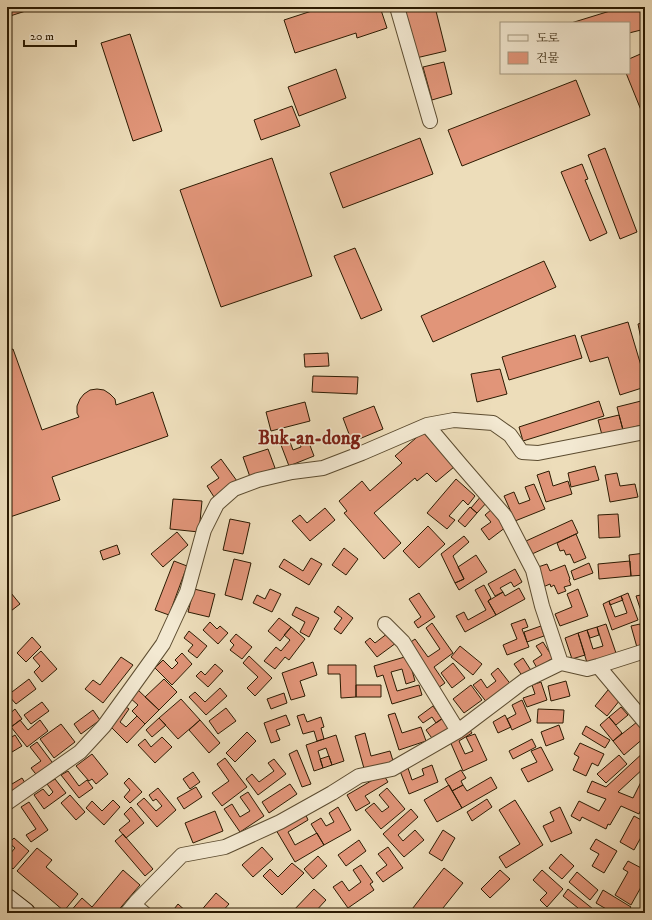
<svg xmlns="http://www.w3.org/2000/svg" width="652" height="920" font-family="'IM FELL DW Pica','Noto Serif KR',serif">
<rect width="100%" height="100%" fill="#edddba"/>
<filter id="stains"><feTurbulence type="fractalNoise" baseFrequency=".005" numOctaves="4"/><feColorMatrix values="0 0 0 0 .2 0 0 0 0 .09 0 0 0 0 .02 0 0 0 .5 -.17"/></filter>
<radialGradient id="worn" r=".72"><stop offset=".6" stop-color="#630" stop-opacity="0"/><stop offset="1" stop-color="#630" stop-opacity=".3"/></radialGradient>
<!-- building -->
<path fill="#e19579" stroke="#2c1b02" d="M7 7H38L7 17Z
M324 7H380L387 28 357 38 356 33 295 53 284 20Z
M403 7H435L446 51 416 58Z
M623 7H645V29L629 33V23H571Z
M130 34 162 131 133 141 101 43Z
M645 52V120L626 73H629V59Z
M444 62 452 94 432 100 423 67Z
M336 69 346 98 299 116 288 87Z
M576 80 590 115 462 166 448 130Z
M292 106 300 126 261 140 254 120Z
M420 138 433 174 343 208 330 173Z
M605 148 637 232 620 239 588 155Z
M272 158 312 276 221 307 180 190Z
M582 164 588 179 585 180 607 233 590 241 561 172Z
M355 248 382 310 361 319 334 256Z
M544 261 556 287 433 342 421 316Z
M628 322 645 379V387L620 395 608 357 590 362 581 336Z
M645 322V353L644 354 638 324Z
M575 335 582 358 509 380 502 357Z
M13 349 42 430 79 417 77 413V406L80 399 84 394 90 390 97 389 104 390 110 394 115 399 116 405 153 392 168 436 52 477 60 500 7 518V351Z
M328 353 329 366 305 367 304 354Z
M500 369 507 394 477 402 471 374Z
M313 376 358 377 357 394 312 392Z
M645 400V424L623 430 617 407Z
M599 401 604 416 523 441 519 427Z
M305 402 310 421 271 431 266 412Z
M374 406 383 429 352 442 343 418Z
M619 415 623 430 602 435 598 420Z
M423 432 454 467 436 482 427 473 417 481 415 478 374 513 401 543 384 559 344 513 347 511 339 501 362 481 370 491 402 463 395 456Z
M306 435 314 456 289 466 281 445 290 442 293 450 301 447 298 438Z
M268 449 275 468 250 477 243 457Z
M221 459 237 481 214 497 207 486 219 478 211 467Z
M595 466 599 480 571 487 568 473Z
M549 471 553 486 568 481 572 494 546 502 537 475Z
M617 473 620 486 635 484 638 497 610 502 605 475Z
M456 479 475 496 468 505 463 500 449 516 455 520 447 529 427 513Z
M534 484 545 509 515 521 504 496 514 492 519 504 530 500 525 487Z
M482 495 488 501 477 513 471 508Z
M173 499 202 501 199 532 170 529Z
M470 507 477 513 465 527 458 521Z
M325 508 335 520 310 541 292 521 300 515 307 523Z
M492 509 506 527 489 540 481 529 491 522 485 515Z
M618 514 620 537 599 538 598 515Z
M230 519 250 523 243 554 223 550Z
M572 520 578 533 532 554 526 541Z
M428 526 445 544 419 568 403 551Z
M177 532 188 545 163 567 151 554Z
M576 534 586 558 574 563 570 554 566 555 564 550 560 551 557 543Z
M464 536 469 542 453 556 464 579 455 583 441 554Z
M117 545 120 554 103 560 100 551Z
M344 548 358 559 346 575 332 565Z
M645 553V575L631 576 629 555Z
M476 555 487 572 459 590 455 583 464 579 458 567Z
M311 558 322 564 309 585 279 567 284 559 303 571Z
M234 559 251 563 242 600 225 595Z
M174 561 187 566 169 615 155 610Z
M630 561 631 576 599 579 598 564Z
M589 563 593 573 574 580 571 571Z
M547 564 550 571 565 565 570 579 569 580 571 585 564 587 566 591 558 594 554 585 551 587 550 584 543 587 535 568Z
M515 569 522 582 514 587 511 582 500 588 503 592 495 596 488 584Z
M484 585 491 598 488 601 496 615 465 632 456 616 464 612 468 620 486 610 475 590Z
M519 588 525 599 496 615 488 601 503 592 505 596Z
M194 589 215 594 209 617 188 612Z
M270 589 281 594 272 612 253 603 257 595 265 599Z
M578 589 588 616 560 626 555 614 572 607 567 594Z
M11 593 20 604 7 614V597Z
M419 593 435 617 418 628 414 622 421 617 409 599Z
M628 593 638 620 612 630 603 604 609 601 615 617 627 613 621 596Z
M645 594V620H644L636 596Z
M621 596 623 600 610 605 609 601Z
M338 606 353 618 341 634 334 629 342 618 334 612Z
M296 607 319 618 309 637 300 632 305 622 292 615Z
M279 618 291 627 280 641 268 631Z
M525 619 528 627 522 629 529 647 507 655 503 645 517 639 511 624Z
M210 622 217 629 220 626 228 633 218 644 203 630Z
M432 623 453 653 434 667 445 683 438 688 408 644 415 639 428 657 440 649 426 628Z
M606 624 617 656 588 666 578 633 587 630 593 649 603 646 597 627Z
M640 624 643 637 645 636V649L638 651 631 626Z
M541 626 544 636 527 642 524 632Z
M291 627 305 639 289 660 285 657 275 669 264 661 276 647 281 651 290 640 284 635Z
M597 627 599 635 590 638 587 630Z
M189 631 207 646 197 658 188 651 193 645 184 638Z
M388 633 396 643 377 657 365 642 370 638 375 643Z
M578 633 585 655 572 659 565 638Z
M236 634 252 647 242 659 230 650 234 645 230 641Z
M32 637 41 647 26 662 17 653Z
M543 642 553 658 537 668 533 661 542 655 536 646Z
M460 646 482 664 473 675 451 657Z
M41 651 57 669 42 682 34 672 40 666 33 658Z
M182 653 192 664 172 685 155 668 163 660 172 669 178 663 175 660Z
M249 656 272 678 255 696 247 688 258 677 243 663Z
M408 656 415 681 406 684 402 669 391 672 397 691 419 685 422 695 392 704 383 675 377 677 374 666Z
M121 657 133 665 103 703 85 689 93 680 100 685Z
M523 658 532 672 523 677 514 664Z
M313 662 317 675 300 681 305 696 291 700 282 673Z
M453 663 465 678 452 688 441 673Z
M215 664 223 671 208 687 196 676 201 671 205 675Z
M328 665H356V697L341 698 340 674H328Z
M498 668 512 686 488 704 473 685 481 679 487 688 496 681 491 674Z
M29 679 36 689 16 704 8 695Z
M164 679 177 692 159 710 145 697Z
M566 681 570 696 551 701 548 686Z
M541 682 547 700 527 707 523 698 535 694 532 685Z
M356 685H381V697H356Z
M471 685 482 700 464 713 453 699Z
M220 688 227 696 206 715 189 697 195 692 205 702Z
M137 689 159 710 145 724 132 711 138 705 129 697Z
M608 690 620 700 607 716 595 706Z
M284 693 287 703 271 709 267 699Z
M181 699 200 720 178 739 159 718Z
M522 700 531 721 512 730 507 719 516 714 512 705Z
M42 702 49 711 31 724 24 715Z
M123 705 129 709 120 722 126 727 137 716 145 724 127 743 110 726Z
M433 706 442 719 436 723 432 717 423 723 418 717Z
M621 707 628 715 616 725 609 717Z
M226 708 236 721 218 734 209 721Z
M15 709 22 719 7 730V716Z
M538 709 564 710 563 723H537Z
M93 710 100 720 81 734 74 724Z
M395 713 402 733 421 727 426 741 399 750 388 715Z
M304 714 307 722 321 717 324 727 321 728 324 739 317 741 314 731 303 734 297 716Z
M286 715 290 725 276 730 280 740 271 743 264 723Z
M505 715 511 727 498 733 493 722Z
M444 717 452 728 434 741 426 730Z
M609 717 622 733 613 741 600 725Z
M159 718 166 725 152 737 146 730Z
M20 720 28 730 40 720 48 731 27 747 11 727Z
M200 720 220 743 209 753 189 730Z
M637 722 645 732V737L624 755 613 741Z
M61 724 75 742 54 758 40 739Z
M559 725 564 739 546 746 541 732Z
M586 726 610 740 605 748 582 734Z
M468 727 472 733 459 741 465 754 473 751 466 737 475 734 487 760 463 771 449 739Z
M247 732 256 741 235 762 226 753Z
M365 733 371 756 390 751 394 764 365 772 355 736Z
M15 735 22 746 7 755V740Z
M336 735 344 761 332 765 326 748 318 751 323 768 314 771 306 745Z
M162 737 172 747 155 763 138 745 145 739 151 747Z
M532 739 536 747 513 759 509 751Z
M37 742 55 766 39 778 31 768 41 761 30 747Z
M580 743 604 754 598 766 592 763 586 776 573 770 579 757 574 754Z
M541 747 553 770 528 782 521 769 537 762 531 751Z
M297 750 311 784 302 787 289 754Z
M645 751V767L618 792 633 798 641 782 645 778V801L639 814 621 806 610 825 608 824 606 829 582 817 580 821 571 816 579 801 599 811 606 799 587 792 592 781 606 787Z
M92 754 108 774 96 784 92 779 89 781 76 766Z
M619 755 627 764 606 783 597 774Z
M329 756 332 765 323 768 320 759Z
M225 758 247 787 222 806 212 793 229 781 217 764Z
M274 759 286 774 258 795 246 779 252 774 259 782 274 771 268 763Z
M432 765 438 782 409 794 400 771 408 768 412 780 424 775 422 769Z
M461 770 466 778 461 781 463 785 452 791 445 779Z
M68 771 79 786 87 780 93 788 79 798 61 775Z
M193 772 200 782 190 789 183 779Z
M383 774 388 782 365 796 370 803 356 811 347 795Z
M491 777 497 788 462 808 452 791 463 785 467 791Z
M22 778 27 786 7 799V787Z
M129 778 142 792 130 803 124 797 130 790 124 783Z
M55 779 66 793 44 809 34 795 43 789 49 796 53 792 47 784Z
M290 784 297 794 269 813 262 802Z
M449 785 462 808 437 822 424 800Z
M196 787 202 797 184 809 177 798Z
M158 788 176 810 157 827 137 804 144 798 156 811 162 806 156 799 153 801 149 795Z
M387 788 405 809 381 829 365 810 374 803 382 812 389 807 379 795Z
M248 792 264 816 240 832 224 809 232 804 240 817 250 811 240 797Z
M70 795 85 812 76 820 61 803Z
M487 799 492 807 472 821 467 812Z
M113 800 120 807 104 825 86 808 92 801 102 811Z
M515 800 543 845 506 868 499 857 520 844 499 810Z
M29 802 48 830 31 842 26 835 36 829 21 807Z
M131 807 144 823 126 838 119 830 130 821 124 814Z
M338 807 351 830 324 845 311 824 321 818 326 826 334 822 329 813Z
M560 807 572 833 551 842 543 826 554 821 550 812Z
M411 809 418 817 398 835 403 841 415 830 424 840 404 857 383 834Z
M215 811 223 831 193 843 185 823Z
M305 813 308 820 288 832 295 845 317 833 324 845 295 862 276 830Z
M634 816 645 822V830L634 850 620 842Z
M443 830 455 838 442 861 429 853Z
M123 834 153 869 145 876 115 841Z
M14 838 29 851 13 869 7 863V853L9 855 15 848 9 843Z
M596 839 617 851 604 873 592 866 599 854 590 849Z
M359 840 366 851 346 866 338 855Z
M262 847 273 859 253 877 242 865Z
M388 847 403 868 383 882 376 873 387 865 378 854Z
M37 848 52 860 46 867 78 894 64 911 17 871Z
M561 854 574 866 562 879 549 868Z
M318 856 327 866 313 879 304 869Z
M628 861 645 870V880L631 905 615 895 628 872 623 869Z
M292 863 304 873 282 895 263 876 270 869 278 877Z
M361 865 373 882 370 884 374 890 348 908 333 887 342 881 349 891 361 882 353 870Z
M444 868 463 883 439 913H409Z
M123 870 140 885 116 913H69L82 898 92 907Z
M500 870 510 879 490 898 481 889Z
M542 870 563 889 547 907 540 900 547 893 533 880Z
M577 872 598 890 590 900 569 882Z
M314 889 326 900 314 913H291Z
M568 889 593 909 591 913H575L578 908 563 896Z
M603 890 631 907 627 913H613L596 903Z
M216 893 229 904 221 913H199Z
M178 904 188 913H171Z"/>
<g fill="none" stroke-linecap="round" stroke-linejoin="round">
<defs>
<path id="lane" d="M136 902 149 913"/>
<path id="street" d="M397 7 430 121
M427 425 460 464 505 516 533 570 542 606 561 663
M385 624 403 642 458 731
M598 666 645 722
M7 803 80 752 104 726 163 644 187 592 204 530 217 504 234 489 258 480 292 472 323 468 362 453 427 425 454 420 493 423 510 435 522 452 538 453 645 432
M127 913 136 902 182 855 225 847 280 822 332 793 359 776 392 769 458 731 524 681 561 663 587 669 598 666 645 651"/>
<path id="secondary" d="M7 899 25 913"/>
</defs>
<!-- lane casing -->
<use href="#lane" stroke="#5c4c30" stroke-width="9"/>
<!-- street casing -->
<use href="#street" stroke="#5c4c30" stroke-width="16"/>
<!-- secondary casing -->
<use href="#secondary" stroke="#2c1b02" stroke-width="22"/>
<!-- lane -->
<use href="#lane" stroke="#f3e9d2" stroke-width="7"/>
<!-- street -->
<use href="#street" stroke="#f3e9d2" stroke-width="14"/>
<!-- secondary -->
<use href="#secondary" stroke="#f3e9d2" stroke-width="20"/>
</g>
<g text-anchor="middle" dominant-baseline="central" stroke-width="3" stroke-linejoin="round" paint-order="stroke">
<!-- quarter labels -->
<g font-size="19" font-weight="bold" fill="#7a1f14" stroke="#f3e9d2">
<text x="309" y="438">Buk-an-dong</text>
</g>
</g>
<!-- margin -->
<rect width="652" height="920" fill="none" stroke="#edddba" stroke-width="24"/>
<rect x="8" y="8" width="636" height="904" fill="none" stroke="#2c1b02" stroke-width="2"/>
<rect x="12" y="12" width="628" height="896" fill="none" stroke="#2c1b02"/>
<!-- legend -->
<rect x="500" y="22" width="130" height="52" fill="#f3e9d2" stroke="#a3977f"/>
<rect x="508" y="35" width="20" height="6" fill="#f3e9d2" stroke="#a3977f"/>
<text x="536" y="42" font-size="12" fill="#2c1b02">도로</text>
<rect x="508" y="52" width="20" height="12" fill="#e19579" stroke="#a3977f"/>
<text x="536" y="62" font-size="12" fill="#2c1b02">건물</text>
<!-- scale -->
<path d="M24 40v6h52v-6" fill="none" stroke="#2c1b02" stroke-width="2"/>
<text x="30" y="40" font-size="12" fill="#2c1b02" stroke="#f3e9d2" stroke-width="3" paint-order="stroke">20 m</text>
<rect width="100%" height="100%" filter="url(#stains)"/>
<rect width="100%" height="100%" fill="url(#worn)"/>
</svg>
